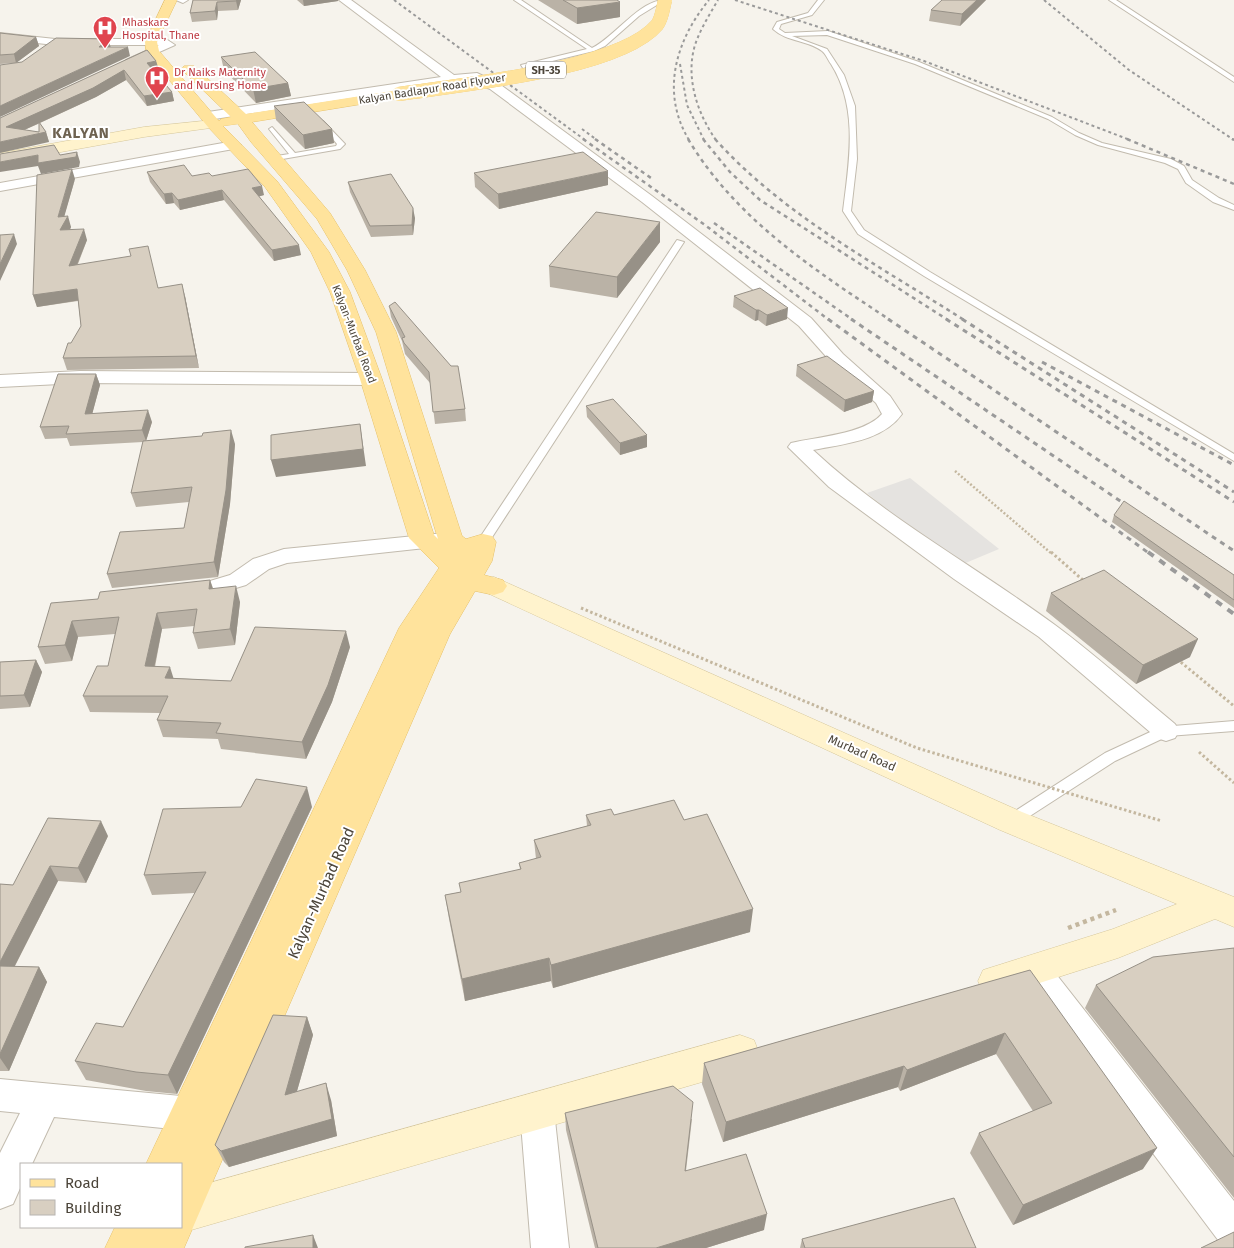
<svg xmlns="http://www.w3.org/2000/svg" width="1234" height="1248" font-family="'Fira Sans',sans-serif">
<rect width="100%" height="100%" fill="#f6f3ec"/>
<!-- parking -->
<path fill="#e5e3e0" d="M910 478 999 549 956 567 867 493Z"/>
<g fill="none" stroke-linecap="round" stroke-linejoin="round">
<defs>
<path id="lane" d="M514 0H521L592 48C615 37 639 0 665 0L639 16 605 46 594 51 523 68 521 65 587 49Z
M818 0H824L812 15 781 24 779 29 785 33 828 31 919 62 1052 117 1079 133 1102 143 1171 159 1184 166 1192 180 1219 198 1234 205V210L1213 202 1186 183 1178 169 1165 163 1098 145 1075 135 1048 119 915 64 827 35 792 36 827 49 844 75 855 106 857 159 851 211 864 230 930 272 1234 454V461L924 276 858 234 843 211C849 162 859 108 831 64 828 60 826 54 822 51 808 40 787 42 773 29L777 22 808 13Z
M1109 0H1116L1234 77V82Z
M323 121 345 144 340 149 271 161V157L289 154 269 129 272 127 295 153 336 146 337 144 320 123Z
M677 240 684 242 487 545H479L477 542Z
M1234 721V731L1168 736 1115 761 1016 825 1011 827 1006 825 1004 821 1006 817 1105 753 1161 727Z"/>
<path id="street" d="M176 0H188L183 3Z
M339 0H351L454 75 477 73 498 83 652 196 811 318 843 354 890 396 902 414C883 441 843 444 813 450 886 518 975 566 1055 625 1097 656 1135 691 1175 724L1179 731 1175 738 1166 741 1157 738 1039 637 954 579 829 487 788 447 791 443C816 437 865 434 882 414L876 403 831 362 799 326 642 202 490 89 468 80 208 120 204 119 202 116 204 113 208 112 441 77Z
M0 33 55 39H166L175 45 130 65 124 62 126 60 159 45H55L0 39Z
M234 141 241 145 239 148 0 191V183Z
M80 371 371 373 378 375 380 379 378 383 371 385 80 383 0 387V375Z
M445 533 453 535 456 540 453 545 287 563 269 569 246 585 219 593 182 598 174 596 170 591 174 586 210 581 230 575 253 559 284 549Z
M1034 956 1045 960 1234 1201V1248L1221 1244 1023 980 1018 970 1023 960Z
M0 1079 202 1098 214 1103 219 1115 214 1127 202 1132 54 1117 32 1164H21V1186L13 1204 0 1209V1153L20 1113 0 1111Z
M537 1094 549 1099 554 1111 569 1248H531L520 1111 525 1099Z"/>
<path id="secondary" d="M213 120 218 121 220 124 218 127 144 137 0 163V153L144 127Z
M494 577 1022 812 1234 897V927L1215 919 1118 958 996 997 983 992 978 981 983 970 1113 929 1177 904 1000 830 485 592 481 586 485 580Z
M740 1035 754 1040 759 1053 754 1066 740 1071 181 1233 166 1227H181V1191Z"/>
<path id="primary" d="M165 0H177L157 42 159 51 219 121 221 119 231 117 184 72 182 69 184 66H194L246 114 399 90 406 94 399 98 252 122 330 213 365 270 396 332 462 536 466 539 483 534 492 536 496 542 492 561 484 575 503 580 507 586 503 592 494 595 475 591 450 634 184 1248H105L115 1227H181V1164H146L399 628 439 568 409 538 360 379 330 292 311 252 265 187 208 127 146 52 145 42ZM238 124 251 142 317 219 347 270 376 332 438 539 434 535 382 379 350 292 329 252 277 181 223 126Z"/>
</defs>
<!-- lane casing -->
<use href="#lane" stroke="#c2bbae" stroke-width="2"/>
<!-- street casing -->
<use href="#street" stroke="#c2bbae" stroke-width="2"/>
<!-- secondary casing -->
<use href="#secondary" stroke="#d6c79b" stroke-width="1"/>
<!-- primary casing -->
<use href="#primary" stroke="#e6c16a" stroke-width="1"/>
<!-- path-far2 -->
<path stroke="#c4b79f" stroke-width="2.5" stroke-dasharray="2 2" stroke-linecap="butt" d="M955 471 1052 554"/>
<!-- path-far1 -->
<path stroke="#c4b79f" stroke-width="3" stroke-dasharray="2.5 2.5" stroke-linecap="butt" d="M1051 552 1084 581
M1177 659 1234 706
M1199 752 1234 783"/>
<!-- path -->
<path stroke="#c4b79f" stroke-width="4.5" stroke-dasharray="4 4" stroke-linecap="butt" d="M1068 928 1116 910"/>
<!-- lane -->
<use href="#lane" fill="#fff" fill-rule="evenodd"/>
<!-- street -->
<use href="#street" fill="#fff" fill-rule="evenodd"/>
<!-- secondary -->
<use href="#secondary" fill="#fff3cd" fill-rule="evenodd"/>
<!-- primary -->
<use href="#primary" fill="#ffe39c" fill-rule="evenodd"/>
<!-- rail-far3 -->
<path stroke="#9a9a9a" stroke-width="2" stroke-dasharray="3 3" stroke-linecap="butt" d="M394 0 585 140
M735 0 924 61 1130 140
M1044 0 1129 70 1234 140
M680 64 687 105 704 140
M582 129 597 140
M689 140C660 92 676 40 709 0
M716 140C696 112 683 71 698 37 703 25 711 12 718 0"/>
<!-- rail-far2 -->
<path stroke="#9a9a9a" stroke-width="2.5" stroke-dasharray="4 4" stroke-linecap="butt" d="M583 139 705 225 829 320
M595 139 651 178
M688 139C736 219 813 269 890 320
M703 139 730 172 760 200 948 320
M715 139C783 215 878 265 964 320
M1127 139 1234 184
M1232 139 1234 140
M714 223 853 320"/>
<!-- rail-far1 -->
<path stroke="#9a9a9a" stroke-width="3" stroke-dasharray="5 5" stroke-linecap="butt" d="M828 319 1150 554
M851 319 1135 511
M888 319 1234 551
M946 319 1234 502
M962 319 1234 492
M1042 362 1234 465"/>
<!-- rail -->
<path stroke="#9a9a9a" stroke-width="4" stroke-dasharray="7 7" stroke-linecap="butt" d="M1148 552 1234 614"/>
<defs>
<path id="primary-bridge" d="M399 94C458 85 619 70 657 25 662 19 663 8 665 0"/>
</defs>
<!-- primary-bridge casing -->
<use href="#primary-bridge" stroke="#e6c16a" stroke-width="14" stroke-linecap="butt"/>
<!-- path-bridge -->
<path stroke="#c4b79f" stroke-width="3" stroke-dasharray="2.5 2.5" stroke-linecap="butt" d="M581 608 917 748 1162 821"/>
<!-- primary-bridge -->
<use href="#primary-bridge" stroke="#ffe39c" stroke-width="14"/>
</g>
<!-- wall -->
<path fill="#bab2a6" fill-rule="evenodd" d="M193 0H241L238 10 218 11 217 20 192 22 190 13Z
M297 0H338V1L304 6Z
M538 0H617L620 17 577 24Z
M942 0H986L960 26 929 21 931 10Z
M0 33 36 37 39 46 16 63 0 64Z
M147 50 156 61 159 70 154 71 172 92 174 101 147 106 126 80 96 97 40 123 46 132 49 142 0 118ZM39 123V132L24 130 38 124Z
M221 57 288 83 291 96 256 103 224 70Z
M274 106 332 129 334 143 305 149 276 120Z
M147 172 192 176H212L264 195 259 196 301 255 274 261 224 200 180 210 174 203 166 204 150 182Z
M474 173 608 185 499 209 475 187Z
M75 179 64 216 71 227 70 230 87 240 78 264 185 296 199 368 67 370 63 358 81 326 78 301 37 307 33 295Z
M348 182 415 218 413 235 371 237 350 192Z
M660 242 617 298 550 287 549 266Z
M734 296 787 319 766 326 758 320 755 321 733 307Z
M389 306 465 409 466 421 435 424 430 383 405 354 402 341 391 317Z
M797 365 874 391 872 402 844 412 796 376Z
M96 374 100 385 92 414 152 422 146 441 235 444 230 504 218 577 112 588 107 574 184 528 189 502 136 507 131 493 143 442 70 446 67 438 45 439 40 427Z
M586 406 647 447 620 455 587 417Z
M1114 515 1234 575V608L1112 522Z
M210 580 213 588 240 602 235 645 198 649 193 633 194 626 162 629 155 667 173 678 231 681 350 647 332 702 306 759 221 749 218 739 163 737 157 720 160 713 90 712 83 696 108 666 115 634 78 637 72 661 45 664 38 647 98 599Z
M1051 593 1190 657 1136 684 1046 611Z
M36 660 42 672 30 707 0 709V662Z
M312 807 177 1094 146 1091 86 1080 75 1061 123 1027 195 893 152 895 144 875Z
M586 815H614L684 820 750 932 553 988 551 981 465 1001 449 919 445 895 461 892 520 869 519 863 536 859 534 840 587 826Z
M108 836 86 883 58 881 15 966 39 967 47 982 9 1071H0V884L13 885Z
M1234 948V1198L1085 1008 1096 985Z
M1030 970 1143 1169 1013 1225 970 1153 979 1133 1033 1111 996 1054 900 1091 898 1087 723 1142 702 1084 704 1063Z
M307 1017 313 1035 297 1091 331 1100 337 1136 229 1167 224 1162 215 1145Z
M565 1113 692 1119 686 1171 764 1230 706 1248H595L566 1130Z
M802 1239 976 1248H800Z"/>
<!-- shaded-wall -->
<path fill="#979187" d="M237 0H241L238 10 236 1Z
M303 0H338V1L304 6Z
M977 0H986L960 26 962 14Z
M217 2 218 11 217 20 215 11Z
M620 2V17L577 24V8Z
M36 37 39 46 16 63 14 54Z
M108 39 111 48 99 47Z
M128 47 130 56 0 117V106Z
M156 61 159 70 149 72 147 63Z
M124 70 126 80 96 97 9 137 6 127Z
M288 83 291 96 256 103 253 89Z
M172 92 174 101 147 106 144 96Z
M332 129 334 143 305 149 303 135Z
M46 132 49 142 0 153V142Z
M77 152 80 162 79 167 41 174 38 166 0 172V162L38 155 40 163Z
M72 169 75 179 61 228 58 217Z
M608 171V185L499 209 498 194Z
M262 186 264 195 254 198 252 188Z
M222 190 224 200 180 210 178 200Z
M172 193 174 203 166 204 164 194Z
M413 208 415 218 413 235 412 225Z
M68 216 71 227 64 241 60 230Z
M660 222V242L617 298V277Z
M84 229 87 240 72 277 69 266Z
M14 234 17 244 0 281V264Z
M299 245 301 255 274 261 272 250Z
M182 284 185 296 199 368 196 356Z
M77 289 81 300 37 307 33 295Z
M788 308 787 319 766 326 767 315Z
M756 310H759L758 320 755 321Z
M96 374 100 385 89 426 85 414Z
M874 391 872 402 844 412 845 400Z
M148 410 152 422 146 441 142 430Z
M360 424 366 466 276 477 271 460Z
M231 430 235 444 230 504 218 577 214 562Z
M647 435V447L620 455V443Z
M210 580 215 596 209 589Z
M236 586 240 602 235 645 230 629Z
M157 613 162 629 151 683 145 666Z
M72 621 78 637 72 661 65 645Z
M346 631 350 647 332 702 306 759 302 742Z
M1198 639 1190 657 1136 684 1143 665Z
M36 660 42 672 30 707 24 695Z
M170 667 175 683 165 678Z
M307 787 312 807 177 1094 168 1075Z
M101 821 108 836 86 883 78 868Z
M50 866 58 881 7 981 0 969V962Z
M753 909 750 932 553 988 551 965Z
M549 958 551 981 465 1001 462 979Z
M39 967 47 982 9 1071 0 1058V1054Z
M307 1017 313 1035 291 1112 285 1095Z
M1005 1033 996 1054 900 1091 907 1070Z
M904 1066 898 1087 723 1142 726 1122Z
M326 1083 331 1100 337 1136 229 1167 221 1151Z
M1157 1148 1143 1169 1013 1225 1023 1205Z
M767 1214 764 1230 706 1248H656Z
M313 1235 318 1248H313Z"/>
<!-- building -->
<path fill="#d8cfc1" stroke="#979187" d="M193 0H237L236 1 217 2 215 11 190 13Z
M563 0H617L620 2 577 8Z
M942 0H977L962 14 931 10Z
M0 33 36 37 14 54 0 55Z
M56 38 108 39 99 47H128L0 106V65L22 62Z
M147 50 156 61 147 63 172 92 144 96 124 70 93 88 6 127 39 132V122L46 132 0 142V118Z
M255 52 288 83 253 89 221 57Z
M304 102 332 129 303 135 274 106Z
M54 145 60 155 77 152 76 157 38 163V155L0 162V154Z
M583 152 608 171 498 194 474 173Z
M184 165 192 176 209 173 212 176 248 169 262 186 252 188 299 245 272 250 222 190 178 200 172 193 164 194 147 172Z
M72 169 58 217 68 216 60 230 84 229 69 266 131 256 129 249 148 246 158 288 182 284 196 356 63 358 68 343H71L81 326 77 289 33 295 37 175Z
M391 174 413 208 412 225 370 226 348 182Z
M596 212 660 222 617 277 549 266Z
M14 234 0 264V235Z
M760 288 788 308 767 315 759 310H756L734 296Z
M395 302 451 366H458L465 409 433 412 429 372 404 343 402 338 405 337 389 306Z
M827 356 874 391 845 400 797 365Z
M58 374H96L85 414 148 410 142 430 66 434 69 426 40 427Z
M613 399 647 435 620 443 586 406Z
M360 424 363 449 271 460V435Z
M231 430 226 490 214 562 107 574 120 532 184 528 192 487 131 493 143 441 202 436 203 433Z
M1124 501 1234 575V600L1114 515Z
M1104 570 1198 639 1143 665 1051 593Z
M210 580 209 589 236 586 230 629 193 633 197 609 157 613 145 666 170 667 165 678 231 681 255 627 346 631 328 685 302 742 216 733 221 723 157 720 168 696H83L97 666H108L119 617 72 621 65 645 38 647 51 603 98 599 100 592Z
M36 660 24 695 0 696V662Z
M256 779 307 787 168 1075 136 1072 75 1061 96 1023 123 1027 206 872 144 875 163 809 241 807Z
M674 800 684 820 707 814 753 909 551 965 549 958 462 979 445 895 461 892 459 883 521 869 519 863 541 857 534 840 591 825 586 815 611 809 614 815Z
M48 818 101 821 78 868 50 866 0 962V884L13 885Z
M1234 948V1157L1096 985 1153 957Z
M0 966 39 967 0 1054Z
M1030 970 1157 1148 1023 1205 979 1133 1052 1103 1005 1033 907 1070 904 1066 726 1122 704 1063Z
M273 1015 307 1017 285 1095 326 1083 332 1119 221 1151 215 1145Z
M673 1086 693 1102 685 1171 746 1154 767 1214 656 1248H598L565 1113Z
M954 1198 976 1248H805L802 1239Z
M1234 1232V1248H1201Z
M313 1235V1248H245V1247Z"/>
<!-- icons -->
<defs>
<symbol id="hospital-pin" viewBox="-11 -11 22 30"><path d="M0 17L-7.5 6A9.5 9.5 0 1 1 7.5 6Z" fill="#e0444e" stroke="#fff"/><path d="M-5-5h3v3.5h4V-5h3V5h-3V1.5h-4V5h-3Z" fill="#fff"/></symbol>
</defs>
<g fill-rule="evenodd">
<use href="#hospital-pin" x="91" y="14" width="28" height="38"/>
<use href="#hospital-pin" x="143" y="64" width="28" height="38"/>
</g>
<g text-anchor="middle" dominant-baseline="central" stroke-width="4" stroke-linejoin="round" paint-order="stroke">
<!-- far-health labels -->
<g font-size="11" fill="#be3a42" stroke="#fff" text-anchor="start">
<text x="122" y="22">Mhaskars<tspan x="122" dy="13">Hospital, Thane</tspan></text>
<text x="174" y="72">Dr Naiks Maternity<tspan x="174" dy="13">and Nursing Home</tspan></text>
</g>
<!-- shield labels -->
<rect fill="#fff" stroke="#817c74" stroke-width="1" x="526" y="61.5" width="40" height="17" rx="4"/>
<g font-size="11" font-weight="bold" fill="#4b4439">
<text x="546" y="70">SH-35</text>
</g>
<!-- far-street labels -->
<g font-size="11" fill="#4b4439" stroke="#fff">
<text transform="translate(432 89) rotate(-9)">Kalyan Badlapur Road Flyover</text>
<text transform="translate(354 334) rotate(69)">Kalyan-Murbad Road</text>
</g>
<!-- street labels -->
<g font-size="12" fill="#4b4439" stroke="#fff">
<text transform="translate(862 753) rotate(24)">Murbad Road</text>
</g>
<!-- far-district labels -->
<g font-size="15" font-weight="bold" letter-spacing="1" fill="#6e6250" stroke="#fff">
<text x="81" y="133">KALYAN</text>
</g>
<!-- near-street labels -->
<g font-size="15" fill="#4b4439" stroke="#fff">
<text transform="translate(321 893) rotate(-66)">Kalyan-Murbad Road</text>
</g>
</g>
<!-- legend -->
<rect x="20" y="1163" width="162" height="65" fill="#ffffff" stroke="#b7b4b0"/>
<rect x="30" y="1179" width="25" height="8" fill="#ffe39c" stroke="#b7b4b0"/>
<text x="65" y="1188" font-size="15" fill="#4b4439">Road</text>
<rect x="30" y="1200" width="25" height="15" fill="#d8cfc1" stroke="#b7b4b0"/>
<text x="65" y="1213" font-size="15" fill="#4b4439">Building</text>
</svg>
